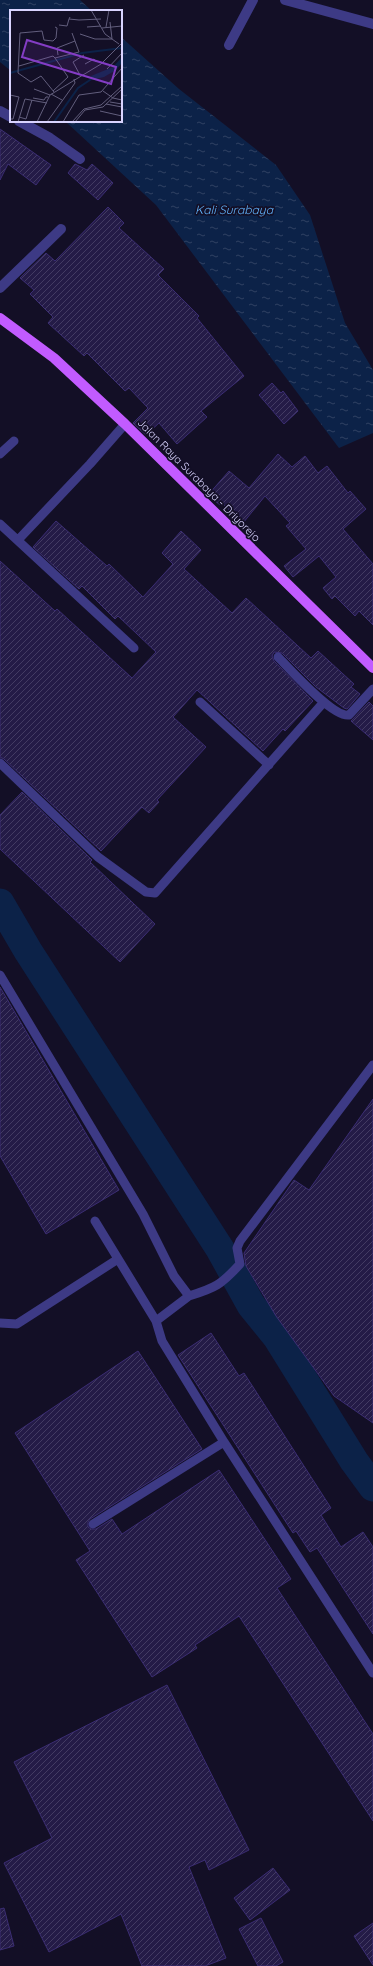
<svg xmlns="http://www.w3.org/2000/svg" width="373" height="1966" font-family="Quicksand,sans-serif">
<defs>
<pattern id="water-ripples" width="26" height="14" patternUnits="userSpaceOnUse"><rect width="26" height="14" fill="#0c2248"/><path d="M2 4q2-2 4 0t4 0M15 11q2-2 4 0t4 0" fill="none" stroke="#2f4163"/></pattern>
<pattern id="building-hatch" width="6" height="6" patternUnits="userSpaceOnUse"><rect width="6" height="6" fill="#241b47"/><path d="M-1 1l2-2M0 6l6-6M5 7l2-2" fill="none" stroke="#433b63"/></pattern>
</defs>
<rect width="100%" height="100%" fill="#130f26"/>
<!-- water -->
<path fill="url(#water-ripples)" d="M0 0H80L92 11H11V71L0 62Z
M121 37 179 89 276 165 310 215 345 323 373 370V433L339 448 156 205 65 121H121Z"/>
<g fill="none" stroke-linecap="round" stroke-linejoin="round">
<!-- river -->
<path stroke="#0c2248" stroke-width="29" d="M0 903 28 951 220 1249 251 1305 277 1337 354 1461 373 1487"/>
</g>
<!-- building -->
<path fill="url(#building-hatch)" stroke="#3b2d73" d="M0 129 51 165 36 185 8 164 0 180Z
M75 164 87 170 92 164 113 183 98 200 68 173Z
M108 207 124 223 119 228 164 269 158 275 199 316 197 318 244 376 201 411 207 417 177 444 159 423 146 435 133 423 148 408 129 388 125 391 87 353 84 356 48 323 53 317 30 294 34 290 20 278 46 253 55 261Z
M272 383 281 393 283 391 298 411 284 424 259 395Z
M278 454 292 467 305 456 318 473 327 466 348 493 350 491 366 509 343 529 373 564V625L359 611 355 616 335 596 332 599 323 588 336 577 319 556 293 577 284 566 306 549 286 526 290 523 265 496 243 523 222 503 220 505 208 495 229 471 249 488Z
M56 521 107 566 109 564 143 597 173 564 162 553 181 531 201 550 184 569 232 613 246 598 311 658 318 651 354 684 351 687 360 694 347 709 344 708 316 687 282 653 274 652 272 656 274 661 313 701 285 731 283 729 263 751 197 690 173 717 206 747 157 800 159 802 149 813 142 807 101 851 4 759 0 757V561L55 611 57 609 132 678 156 652 118 616 115 619 82 586 79 589 33 547Z
M369 702 373 706V740L351 721Z
M22 792 92 860 90 862 155 924 120 962 0 849V815Z
M0 987 119 1190 46 1234 0 1156Z
M373 1099V1423L334 1396 276 1316 246 1266 244 1253 294 1180 309 1190Z
M211 1333 239 1376 244 1373 331 1508 321 1515 341 1547 363 1532 373 1547V1634L317 1548 310 1552 296 1531 293 1533 178 1355Z
M138 1351 202 1449 90 1519 88 1522V1527L91 1529H96L112 1519 122 1534 219 1470 291 1579 277 1588 373 1734V1821L239 1616 195 1645 197 1648 152 1677 76 1560 90 1551 15 1433Z
M167 1685 249 1850 209 1870 205 1860 189 1867 226 1958 205 1966H142L121 1914 49 1952 4 1863 52 1838 14 1762Z
M273 1868 290 1890 250 1920 234 1898Z
M4 1908 14 1946 0 1950V1909Z
M261 1918 283 1962 276 1966H258L239 1929Z
M373 1923V1965L354 1936Z"/>
<g fill="none" stroke-linecap="round" stroke-linejoin="round">
<!-- lane -->
<path stroke="#3d3a85" stroke-width="9" d="M0 454 14 441
M0 524 134 648
M18 540 90 464 125 424
M278 657C290 669 333 718 349 715L373 689
M200 702 269 765
M0 763 98 857 146 892 155 893 323 703
M0 975 143 1214 174 1276 189 1296C215 1288 221 1285 240 1264L237 1248 240 1241 373 1065
M95 1221 156 1321
M189 1296 156 1321 162 1341 224 1442 373 1673
M0 1323 17 1324 118 1259
M93 1524 224 1442"/>
<!-- street -->
<path stroke="#3d3a85" stroke-width="10" d="M285 0 373 24
M229 45 253 0
M0 111 11 117
M19 121 50 138 80 159
M0 288 61 229"/>
<!-- primary -->
<path stroke="#c25bff" stroke-width="10" d="M0 318 54 358 125 424 373 668"/>
</g>
<g text-anchor="middle" dominant-baseline="central" stroke-width="3.5" stroke-linejoin="round" paint-order="stroke">
<!-- street labels -->
<g font-size="11" fill="#d9d4ff" stroke="#130f26">
<text transform="translate(199 480) rotate(45)">Jalan Raya Surabaya - Driyorejo</text>
</g>
<!-- water labels -->
<g font-size="12" font-style="italic" fill="#62b6ff" stroke="#130f26">
<text x="234" y="209">Kali Surabaya</text>
</g>
</g>
<!-- overview -->
<g transform="translate(10 10)">
<rect width="112" height="112" fill="#130f26"/>
<path d="M112 47V53L106 60 94 67 81 70V66L103 57Z" fill="#0c2248"/>
<path fill="none" stroke="#0c2248" stroke-width="2" d="M0 63 72 43 112 38M44 112 68 78 83 68"/>
<path fill="none" stroke="#625e7d" stroke-width="1" d="M81 0 95 24 109 34M60 7 59 9 69 10 91 9M100 12 102 29M49 15 57 16 59 9M77 17 91 16M96 17 99 0M92 18 112 16M70 24 85 29H102M48 45 47 38 65 31M75 54 84 49 86 52M9 56 43 46 45 48M97 59 112 43M70 65 63 52 74 45M24 79 40 85M43 81 58 67 45 48 69 42 62 23M93 81 103 88 112 90M44 82 31 66 21 72 8 63 10 23 32 21 34 30 43 31 46 28 47 18 45 17M41 84 52 90M0 85 9 87 3 109H0M23 88 34 90 36 87H38M100 92 112 94M96 94 112 97M90 101 112 106M9 107 16 109 22 90M8 112 15 89 37 93M27 112 40 85 91 54 112 33M37 112 65 73 64 69M53 112 69 85 91 82 112 58M62 112 74 99 91 95 112 76M65 112 75 100 93 97 112 79"/>
<path fill="#843dc5" fill-opacity="0.15" stroke="#843dc5" stroke-width="2" d="M17 30 106 57 101 74 12 47Z"/>
<rect width="112" height="112" fill="none" stroke="#d9d4ff" stroke-width="2"/>
</g>
</svg>
